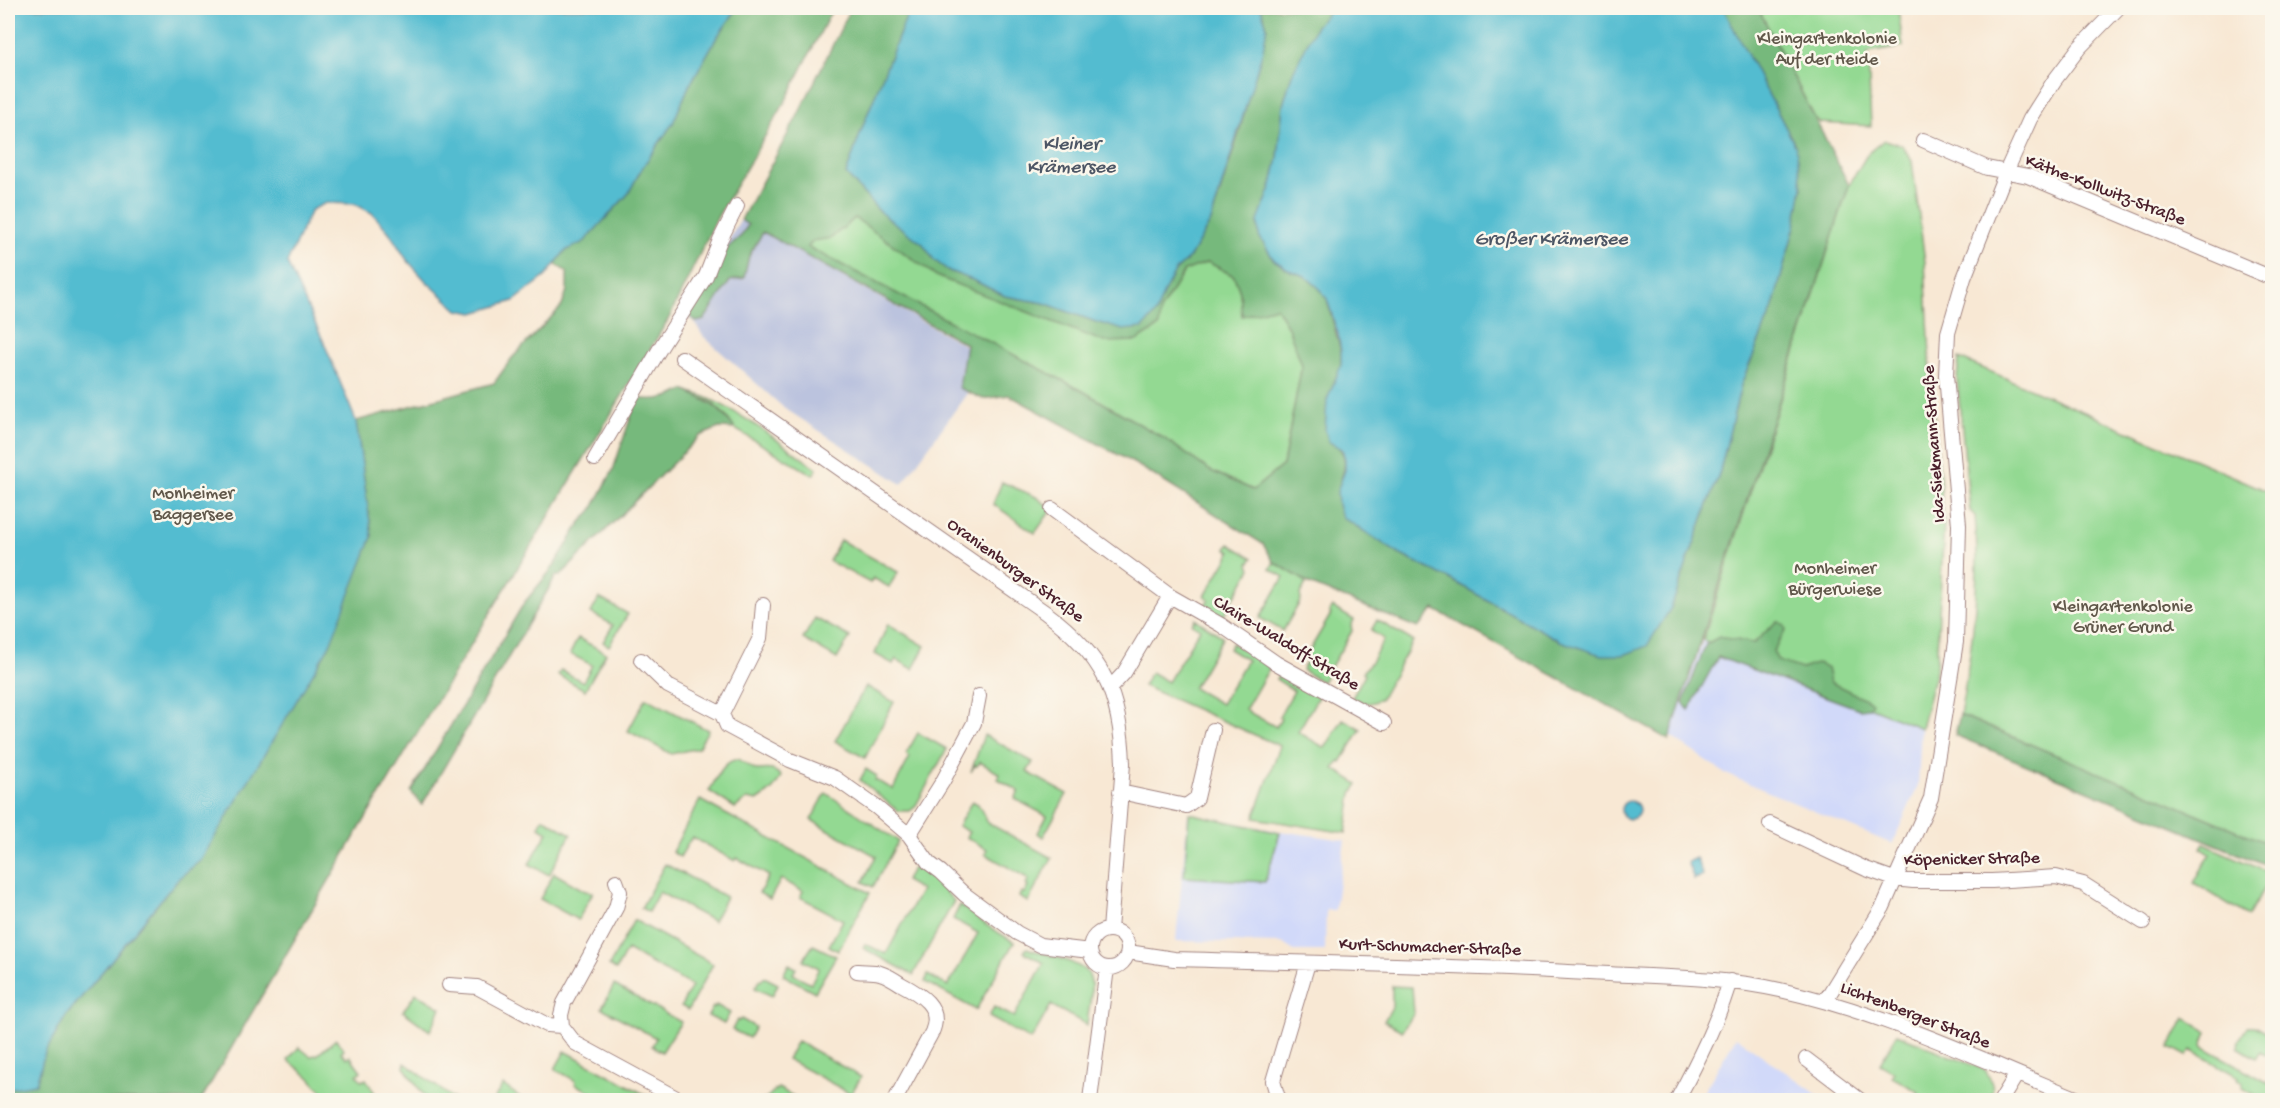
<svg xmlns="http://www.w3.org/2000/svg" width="2280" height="1108" font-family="'Gochi Hand',sans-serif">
<rect width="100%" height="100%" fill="#fbf7ec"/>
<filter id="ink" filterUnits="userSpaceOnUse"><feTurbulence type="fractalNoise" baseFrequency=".0167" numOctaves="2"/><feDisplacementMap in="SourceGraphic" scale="12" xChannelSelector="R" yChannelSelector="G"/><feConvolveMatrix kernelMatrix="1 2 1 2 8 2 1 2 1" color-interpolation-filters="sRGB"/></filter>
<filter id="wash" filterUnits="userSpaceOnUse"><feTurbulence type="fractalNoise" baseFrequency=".008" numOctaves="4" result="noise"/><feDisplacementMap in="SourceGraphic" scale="24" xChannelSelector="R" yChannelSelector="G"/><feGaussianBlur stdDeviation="1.35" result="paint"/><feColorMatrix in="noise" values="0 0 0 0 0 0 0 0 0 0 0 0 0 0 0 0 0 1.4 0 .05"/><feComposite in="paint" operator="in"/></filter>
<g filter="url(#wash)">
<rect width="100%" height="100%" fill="#f8e8d4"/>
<!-- built -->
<path fill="#d1d9f9" d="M1703 640 1921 728 1918 786 1892 844 1726 774 1670 736Z
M1188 813 1272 830 1345 840 1335 910H1326L1325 951H1294L1282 943 1176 941Z
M1736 1037 1825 1100H1699Z"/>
<!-- industrial -->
<path fill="#bbc3de" d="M741 220 991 360 902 484 784 408 703 336 695 323 683 313Z"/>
<!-- green -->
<path fill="#93d992" stroke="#6e7c5e" stroke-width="1.5" d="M1758 8H1898L1903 47 1868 53 1871 126 1820 123 1815 118Z
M1884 140 1902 145 1912 161 1925 262 1931 376 1944 524 1936 670 1921 728 1703 640 1849 185 1868 153Z
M855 218 938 277 1161 309 1184 271 1208 262 1234 276 1240 292 1243 315 1276 307 1288 327 1302 365 1283 465 1253 490 1209 470 1165 439 1081 390 807 247 813 240 831 238Z
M1959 358 2272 493V845L1960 715C1972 650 1981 581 1975 516L1970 511 1957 379Z
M684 391C718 394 787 447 817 469L813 475 735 429 726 416 711 402Z
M1002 482 1036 497 1052 509 1035 533 993 504Z
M840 540 898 572 889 587 873 578 870 583 829 561Z
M1229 544 1253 558 1249 563 1251 569 1221 620 1203 608 1209 599 1205 596 1231 552 1226 549Z
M1274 562 1307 582 1300 594 1301 600 1283 631 1260 618 1284 577 1270 569Z
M599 598 628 614 609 646 603 642 613 625 591 613Z
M1332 607 1354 620 1351 625 1352 631 1322 682 1302 670 1308 660 1305 658 1331 614 1329 612Z
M815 618 850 637 837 659 803 639Z
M1195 619 1223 637 1193 688 1221 704 1247 660 1229 649 1232 643 1270 667 1245 710 1276 727 1281 719 1279 717 1294 691 1276 679 1280 673 1319 695 1298 732 1325 748 1343 719 1361 729 1341 762 1339 761 1334 769 1358 784 1352 793 1346 833 1254 818 1280 746 1143 686 1151 672 1168 682 1200 629 1192 624Z
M1377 620 1413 641 1381 698C1370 706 1363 703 1352 698L1365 674 1363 672 1371 662 1384 639 1371 631Z
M888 624 925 646 913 669 896 659 893 664 875 654Z
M578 638 606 653 585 690 558 675 561 670 583 682 592 665 570 654Z
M866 686 894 702 865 758 835 741Z
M646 698 708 730 698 748 671 754 628 731Z
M918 733 947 749 915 807 910 811H898L860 780 866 769 877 776 875 780 893 789 910 757 906 754Z
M984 735 1033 762 1027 772 1067 794 1043 837 1038 833 1047 816 1015 799 1019 791 998 779 1000 774 980 762 977 766 975 765 971 772Z
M738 759 756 770C768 770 772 767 781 776 776 788 768 794 757 801L747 799 735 808 709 791C716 780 722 761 738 759Z
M826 793 898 841 873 887 863 882 876 856 811 820Z
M700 800 870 893 838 951 829 946 843 920 800 897 803 891 781 879 770 899 759 893 769 876 737 858 735 861 692 837 680 857 672 852Z
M972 801 978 804 988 823 1052 858 1028 902 1019 897 1021 892 1024 893 1028 887 1026 884 1029 879 985 854 987 849 966 837 969 832 958 826Z
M1189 813 1280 833 1265 882 1184 877Z
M543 818 571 834 549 875 529 864 548 832 539 827Z
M2204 844 2272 874 2248 916 2194 883 2210 854 2201 848Z
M919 863 954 901 913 975 863 948 865 944 886 954 921 890 905 881 911 871Z
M665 864 726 897 713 921 659 892 648 912 641 908Z
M554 873 585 891 593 892 578 920 540 899Z
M960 905 986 925 1014 942 976 1010 925 982 928 975 948 986 978 933 953 919Z
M634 920 713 964 688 1010 681 1006 692 986 627 950 616 970 609 966Z
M813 945 836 956 815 992 783 975 789 964 796 968 793 974 811 983 819 968 803 960Z
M1027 948C1042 954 1085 962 1090 977 1094 991 1088 1011 1087 1025L1051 1005 1031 1040 989 1017 994 1007 1014 1017 1044 963 1024 952Z
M764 977 778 984 772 996 755 988 760 979 762 980Z
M614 985 681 1022 662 1052 652 1046 656 1038 602 1008Z
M1392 986 1412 987 1414 1013 1402 1031 1384 1021 1392 1007Z
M416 993 441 1008 430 1031 403 1011Z
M716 1005 730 1013 724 1024 708 1016 713 1007 715 1008Z
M2185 1018 2207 1032 2202 1046 2272 1085 2271 1100H2265L2242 1088 2243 1082 2238 1079 2239 1077 2191 1050 2187 1056 2170 1047Z
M741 1019 755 1027 749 1038 732 1030 737 1020 739 1021Z
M2248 1026H2255L2272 1036V1058L2261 1052 2256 1058 2238 1047 2239 1040Z
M1897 1034 1985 1070C1992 1080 1996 1090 1989 1100H1925L1917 1096 1919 1092 1892 1077 1894 1072 1880 1064Z
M336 1039 344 1049 341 1052 347 1058 350 1056 361 1071 357 1075 362 1081 366 1079 376 1095 374 1098 376 1100H330L309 1077 288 1060 299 1047 310 1056 317 1055Z
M797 1041 861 1077 851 1094 787 1059Z
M565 1051 655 1100H606L575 1084 576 1081 555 1069Z
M405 1063 455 1100H427L404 1067Z
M503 1085 524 1100H493Z
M778 1088 800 1100H764Z"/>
<!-- forest -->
<path fill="#76b97c" stroke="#606c54" stroke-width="1.5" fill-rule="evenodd" d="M738 8H833L784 104 718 216 668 320 358 831 201 1100H8V1089L36 1083 45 1053 66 1016 178 879 201 860 372 537 356 421 494 383 512 358 562 306 567 290V272L555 264 565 251 584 242 628 194 642 168 673 123 688 88 717 37Z
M851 8H910L864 123 846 174 881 213 923 244 934 260 949 271 975 281 1005 296 1044 303 1096 322 1156 313 1164 292 1176 270 1190 257 1211 221 1239 133 1267 27 1261 8H1332L1327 13 1292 74 1283 105 1278 158 1272 185 1258 222 1259 236 1274 260 1291 271 1305 276 1320 289 1327 299 1341 352V365L1327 400 1334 443C1348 454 1346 467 1340 482L1399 554 1446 577 1560 641 1671 608 1720 471 1741 385 1772 310 1795 226 1802 188 1796 147 1723 8H1758L1849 185 1669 740 1434 609 1418 628 1312 585 1274 562 1263 544 1139 466 1009 395 983 399 959 388 966 344 763 232 749 256 744 278 730 281 704 320 696 322 688 314 725 250 742 235 748 225 741 220 797 117ZM855 218 938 277 1104 342 1137 341 1159 327 1161 309 1184 271 1208 262 1234 276 1240 292 1242 316 1276 307 1288 327 1302 365 1283 465 1253 490 1209 470 1165 439 1081 390 808 247 813 241 831 238Z
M684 390C708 401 720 407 735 429L719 428 700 436 560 576H556L422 805 411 792 524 603 551 570 581 522 592 510 613 470 637 398C653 401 669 399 684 390Z
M1777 621 1784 625 1786 630 1773 651 1778 661 1802 669 1818 663 1827 668 1830 682 1872 702 1869 708 1859 709 1718 657 1689 710 1683 703 1706 644 1719 637 1754 643Z
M1960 715 2272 845V868L1955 735Z"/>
<!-- water -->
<path fill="#53bcd0" stroke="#4e6e7e" stroke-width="1.5" d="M8 8H738L717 37 688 88 673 123 642 168 628 194 584 242 565 251 546 276 514 301 474 313 458 310 426 281 407 260 389 232 372 213 355 204 326 203 311 210 287 263 322 338 356 421 372 537 330 645 201 860 178 879 66 1016 45 1053 36 1084 8 1089Z
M910 8H1261L1267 27 1263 50 1211 221 1190 257 1176 270 1164 292 1156 313 1143 328 1123 330 1096 322 1044 303 1005 296 975 281 949 271 934 260 923 244 881 213 846 174 864 123Z
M1332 8H1723L1796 147 1802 188 1795 226 1772 310 1741 385 1720 471 1671 608 1647 646 1624 655H1601L1560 641 1446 577 1399 554 1342 517 1338 505 1337 491 1345 470V459L1342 449 1329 442 1325 430 1327 400 1341 365V352L1338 334 1327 299 1320 289 1305 276 1291 271 1274 260 1259 236 1258 221 1272 185 1278 158 1283 105 1292 74 1316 26Z
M1621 810a9 9 0 1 1 18 0a9 9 0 1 1-18 0Z
M1696 858 1703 876 1694 879 1687 862Z"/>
</g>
<g filter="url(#ink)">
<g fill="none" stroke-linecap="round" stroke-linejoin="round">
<defs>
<path id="minor" d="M1923 140 1987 168 2028 176 2272 278
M682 358 1046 613C1103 655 1121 695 1123 764L1110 930
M595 459 662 345 706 276 720 240 737 206
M1052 509 1170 596 1221 625 1276 663 1384 723
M641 660 668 686 722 714 727 726 790 760 835 778 876 807 909 835 929 863 941 872 964 894 1017 933 1040 945 1090 951
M1110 688 1124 673 1170 596
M722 714 760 638 763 605
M1120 792 1186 806 1197 798 1213 730
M1770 824 1866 869 1894 879 1913 881H1992L2056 877 2083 884 2143 922
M909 835 943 781 974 723 979 696
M616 881 620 892 616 908 564 1003 561 1015 562 1026 575 1043 680 1100
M1090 949a19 19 0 1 1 38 0a19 19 0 1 1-38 0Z
M1128 952 1174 959C1313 963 1451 965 1589 973 1653 977 1717 976 1780 990 1884 1013 1982 1060 2081 1100
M857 971C864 972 873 971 880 973 887 975 895 980 901 984 920 994 943 1007 932 1032L895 1100
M449 985 477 987 547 1025 562 1026
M1825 1001 1883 907 1931 798 1956 642 1959 525 1946 375 1948 333 1964 278 2006 172 2030 119 2054 81 2079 48 2118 8
M1806 1059 1860 1100
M1090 1100 1107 968
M1281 1100 1278 1098 1273 1081 1308 963
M1677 1100C1698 1061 1717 1023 1730 981
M2001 1100 2017 1074"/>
</defs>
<!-- minor casing -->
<use href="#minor" stroke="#a18480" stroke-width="16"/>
<!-- minor -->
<use href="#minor" stroke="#fff" stroke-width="14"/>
</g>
</g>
<g text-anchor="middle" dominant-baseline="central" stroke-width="5" stroke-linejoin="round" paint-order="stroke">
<!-- park labels -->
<g font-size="18" fill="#60574a" stroke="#fbf7ec">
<text x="1827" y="39">Kleingartenkolonie<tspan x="1827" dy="21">Auf der Heide</tspan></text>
<text x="193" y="494">Monheimer<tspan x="193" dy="21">Baggersee</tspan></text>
<text x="1835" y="569">Monheimer<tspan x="1835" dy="21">Bürgerwiese</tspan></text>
<text x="2123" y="607">Kleingartenkolonie<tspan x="2123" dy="21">Grüner Grund</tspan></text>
</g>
<!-- street labels -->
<g font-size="18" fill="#4a1f2b" stroke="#fbf7ec">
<text transform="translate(2105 191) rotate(21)">Käthe-Kollwitz-Straße</text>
<text transform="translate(1935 444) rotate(-94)">Ida-Siekmann-Straße</text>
<text transform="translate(1015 571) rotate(36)">Oranienburger Straße</text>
<text transform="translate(1286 644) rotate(31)">Claire-Waldoff-Straße</text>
<text transform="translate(1972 860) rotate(-1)">Köpenicker Straße</text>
<text transform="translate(1430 948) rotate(2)">Kurt-Schumacher-Straße</text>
<text transform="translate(1915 1016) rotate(21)">Lichtenberger Straße</text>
</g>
<!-- water labels -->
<g font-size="20" font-style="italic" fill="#4d5665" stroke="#fbf7ec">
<text x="1071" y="145">Kleiner<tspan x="1071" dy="23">Krämersee</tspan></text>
<text x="1551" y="240">Großer Krämersee</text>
</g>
</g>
<!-- margin -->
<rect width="2280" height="1108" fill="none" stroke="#fbf7ec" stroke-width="30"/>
</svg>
